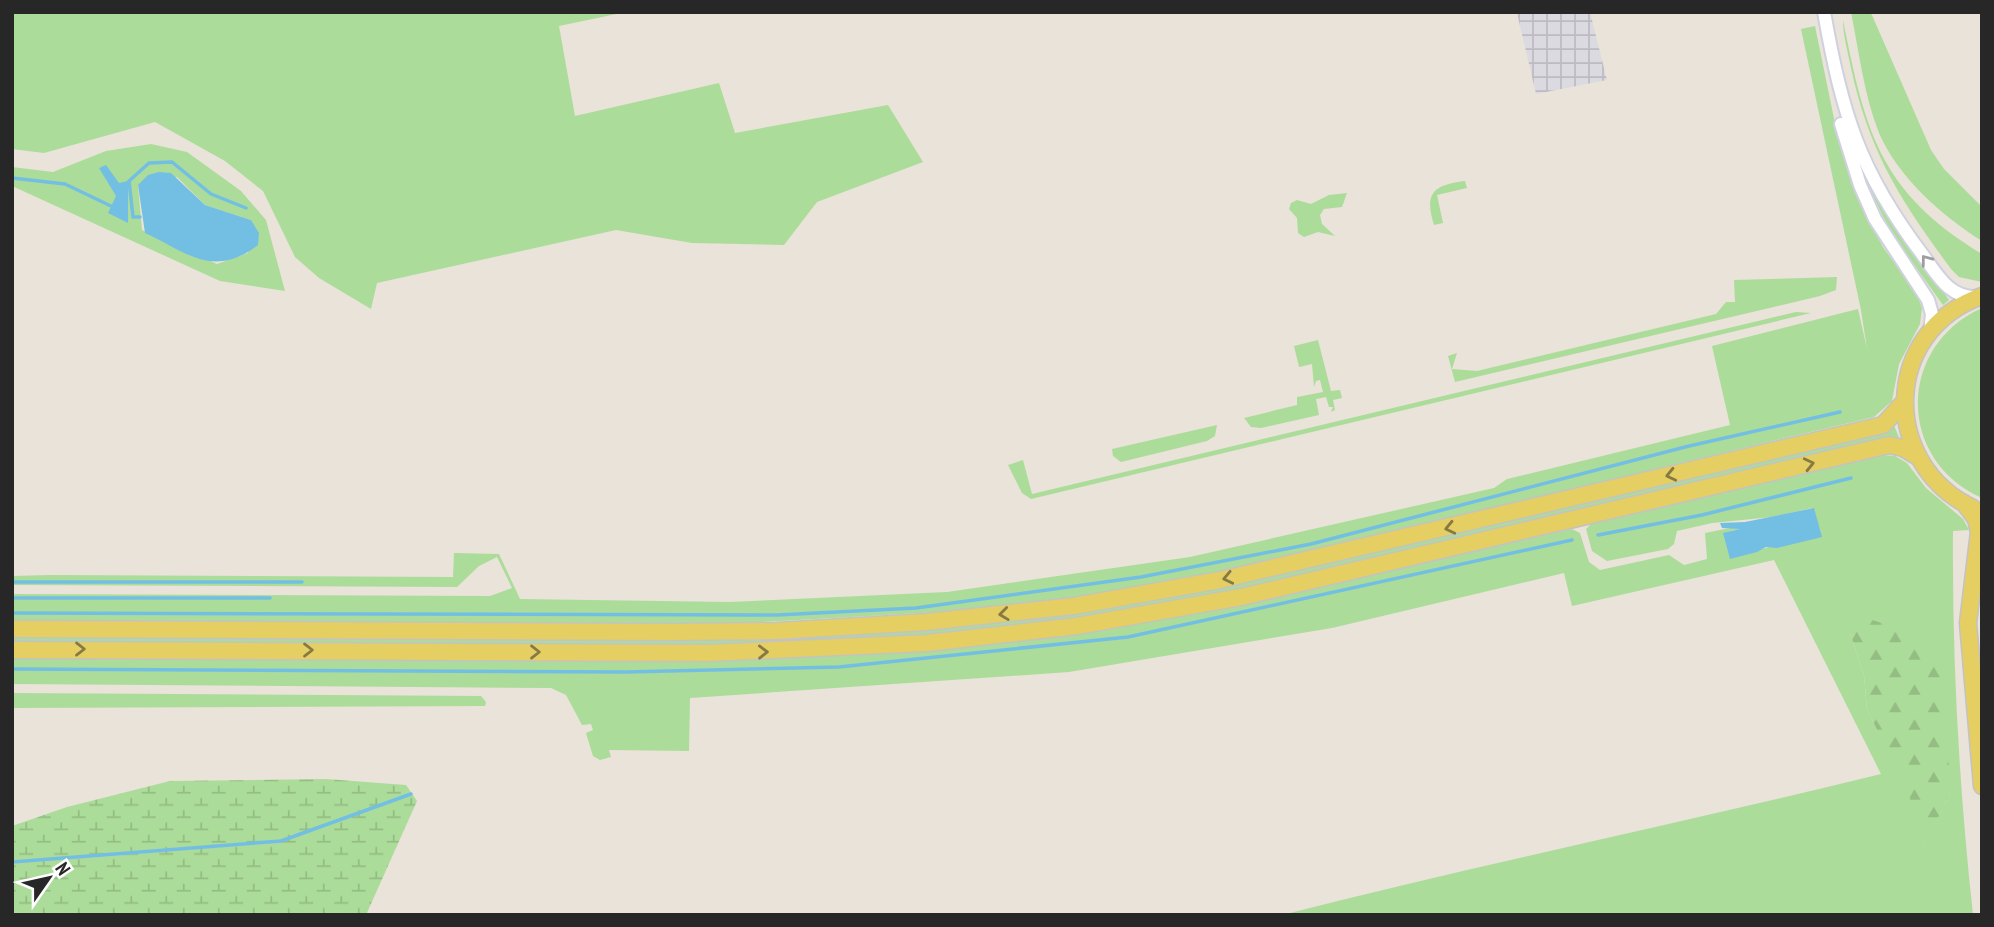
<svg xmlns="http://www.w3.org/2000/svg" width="1994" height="927" font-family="'PT Sans Narrow',sans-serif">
<defs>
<pattern id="industrial-grid" width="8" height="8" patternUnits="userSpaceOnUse" patternTransform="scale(1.75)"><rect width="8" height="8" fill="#dcdae1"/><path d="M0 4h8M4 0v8" fill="none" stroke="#bdbbc1"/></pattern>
<pattern id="forest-firs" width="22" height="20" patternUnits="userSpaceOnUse" patternTransform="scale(1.75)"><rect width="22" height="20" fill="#acdc99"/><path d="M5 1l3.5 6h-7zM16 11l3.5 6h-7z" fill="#94bd84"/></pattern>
<pattern id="wetland-marsh" width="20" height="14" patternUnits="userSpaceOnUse" patternTransform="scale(1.75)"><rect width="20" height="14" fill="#acdc99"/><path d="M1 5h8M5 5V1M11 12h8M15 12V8" fill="none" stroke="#94bd84"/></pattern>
</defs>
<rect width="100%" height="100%" fill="#e9e3d9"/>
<!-- industrial -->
<path fill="url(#industrial-grid)" d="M1590 12 1607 80 1536 94 1517 13Z"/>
<!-- grass -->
<path fill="#acdc99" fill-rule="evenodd" d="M12 12H626L559 26 575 116 719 83 735 133 888 105 923 162 817 202 784 245 692 243 616 230 377 283 371 309 319 278 295 257 263 191 225 161 155 122 44 153 12 149Z
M1851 12 1871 13 1931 150 1944 169 1982 207V241C1942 216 1898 177 1879 133 1864 95 1859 52 1851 12Z
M1843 20C1865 130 1879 192 1982 254V282L1959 277 1951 269C1901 201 1869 152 1851 68 1848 52 1843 36 1843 20Z
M1815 26 1839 143 1855 193 1883 247 1917 294 1922 308 1920 324 1899 364 1892 401 1874 417 1230 570 1101 594 974 610 727 624 12 620V594L490 596 512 588 497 557 479 566 457 587 12 585V576L50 575 453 577 454 553 499 554 520 599 730 602 947 592 1190 557 1494 488 1507 479 1730 425 1712 346 1858 309 1867 349 1861 310 1801 29Z
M151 144 187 152 241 191 266 220 285 291 220 281 12 186V167L53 172 106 151ZM177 177 205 205 251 220 248 253 217 264 142 230 138 185Z
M1465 181 1467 188 1437 195 1443 223 1434 225C1424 193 1433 185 1465 181Z
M1868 185 1949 300 1943 305 1890 231Z
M1347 193 1342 207 1324 209 1320 215 1322 224 1335 236 1318 232 1304 237 1298 233 1297 218 1289 209 1291 203 1297 200 1311 204 1329 195Z
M1837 277 1836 290 1820 296 1455 382 1448 356 1457 353 1452 369 1477 371 1716 314 1726 302H1735L1734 280Z
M1982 308V498C1896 460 1897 346 1982 308Z
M1796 312 1811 313 1031 499 1022 493 1008 465 1023 460 1032 494Z
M1318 340 1331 391 1340 390 1342 398 1333 400 1335 410 1331 412 1333 407H1329L1326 397 1316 399 1319 415 1261 428 1251 427 1244 418 1297 405V397L1323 392 1320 380 1316 381 1314 387 1312 364 1299 367 1294 346Z
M1217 425 1215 436 1207 441 1121 462 1113 456 1112 449Z
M1894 425 1900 440 1294 579 1171 603 1042 624 929 636 727 645 12 643V636L791 637 989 623 1233 585 1447 536Z
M1881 455 1895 456 1907 463 1926 488 1963 519 1969 530 1953 531C1952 660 1959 787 1973 915H1282C1481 864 1682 823 1881 774L1774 560 1572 606 1564 573 1332 628 1069 672 690 698 689 751 609 750 611 757 600 760 593 756 586 733 593 730 591 724 582 725 566 695 551 688 12 684V658L727 661 931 651 1106 630 1238 606 1572 529 1580 533 1589 562 1600 570 1669 555 1684 565 1707 559 1705 533 1735 527 1742 529 1730 531 1759 550 1772 546 1812 508 1772 517 1712 523 1677 531 1674 544 1668 549 1607 561 1592 551 1586 529 1591 524ZM1850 633 1951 791 1924 846 1908 788 1867 710 1864 675Z
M12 693 481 696 486 702 485 706 12 708Z"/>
<!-- forest -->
<path fill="url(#forest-firs)" d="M1860 616 1900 629 1934 648 1941 674 1951 791 1924 847 1907 788 1867 710 1864 675 1850 633Z"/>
<!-- wetland -->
<path fill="url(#wetland-marsh)" d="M326 779 406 785 417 801 366 915H12V826L67 807 170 781Z"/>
<!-- water -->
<path fill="#73bfe4" d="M106 165 119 183 128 181V223L108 213 116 196 99 168Z
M159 172 171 173 205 205 251 220 259 233 258 245C213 279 188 253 145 233L138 185 148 175Z
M1814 508 1822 537 1777 548 1766 547 1757 552 1730 559 1723 533 1740 529 1722 528 1720 523 1745 522Z"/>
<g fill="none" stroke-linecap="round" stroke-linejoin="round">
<!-- stream -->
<path stroke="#73bfe4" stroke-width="3.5" d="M12 178 65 184 113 207
M129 181 149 163 172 162 211 194 246 208
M127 184 129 181 133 217H140
M1598 535 1702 515 1851 478
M12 582H302
M12 598H270
M12 613 777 615 916 608 1141 577 1311 544 1689 446 1840 412
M12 669 626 672 839 667 1128 637 1572 540
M12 862 281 841 411 794"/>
<defs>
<path id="tertiary" d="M1824 12C1842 113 1859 171 1922 254 1937 274 1949 299 1978 297
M1841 124 1860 185 1875 219 1928 300 1932 314 1930 332"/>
<path id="primary" d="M1964 503 1976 519 1979 532 1968 623 1982 786
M1973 508C1880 464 1882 331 1982 296
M12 629 672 632 777 631 926 622 1074 606 1220 580 1883 425 1904 402
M12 650 708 653 927 643 1077 626 1241 597 1889 445 1903 448 1918 457"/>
</defs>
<!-- tertiary casing -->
<use href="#tertiary" stroke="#cfd1df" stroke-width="16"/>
<!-- primary casing -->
<use href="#primary" stroke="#c3c3c3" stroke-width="19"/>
<!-- tertiary -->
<use href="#tertiary" stroke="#fff" stroke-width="12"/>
<!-- primary -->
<use href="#primary" stroke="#e5ce62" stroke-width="16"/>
</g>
<!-- one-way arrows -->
<defs><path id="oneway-chevron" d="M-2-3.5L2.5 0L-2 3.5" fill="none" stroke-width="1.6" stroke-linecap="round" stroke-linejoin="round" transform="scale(1.75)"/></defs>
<use stroke="#9e9e9e" href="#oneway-chevron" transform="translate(1926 260) rotate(-127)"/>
<g stroke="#867a44">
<use href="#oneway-chevron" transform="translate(1809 464) rotate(-13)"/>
<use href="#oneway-chevron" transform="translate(1671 475) rotate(167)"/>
<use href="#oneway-chevron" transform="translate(1450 528) rotate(167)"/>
<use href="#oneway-chevron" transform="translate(1228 578) rotate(168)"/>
<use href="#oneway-chevron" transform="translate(1004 614) rotate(173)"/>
<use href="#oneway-chevron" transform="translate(80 649)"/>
<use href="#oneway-chevron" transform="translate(308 650)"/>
<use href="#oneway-chevron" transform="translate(535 652)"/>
<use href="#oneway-chevron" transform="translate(763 652) rotate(-1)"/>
</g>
<!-- border -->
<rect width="1994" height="927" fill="none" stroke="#272727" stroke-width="28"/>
<!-- north arrow -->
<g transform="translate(49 878) rotate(56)" stroke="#ffffff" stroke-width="5" paint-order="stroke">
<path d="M0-5L12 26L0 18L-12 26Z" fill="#272727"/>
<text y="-10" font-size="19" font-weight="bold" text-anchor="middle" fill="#272727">N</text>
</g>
</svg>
